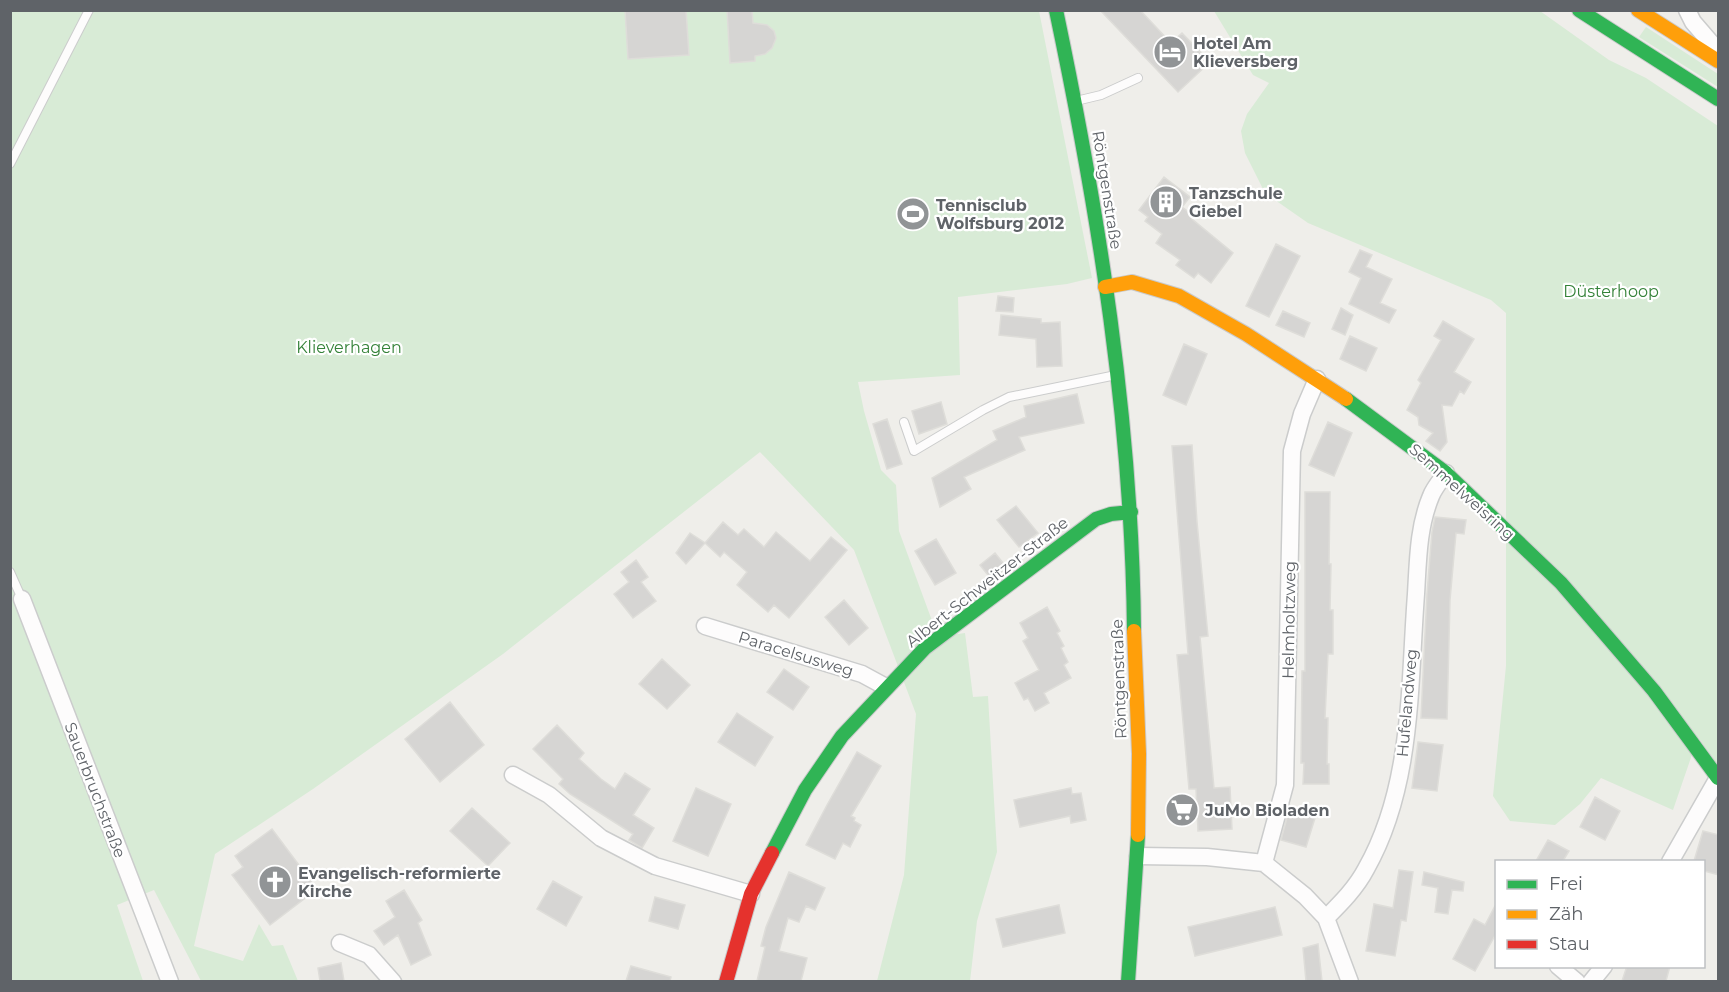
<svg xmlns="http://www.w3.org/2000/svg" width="1729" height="992" font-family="Montserrat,sans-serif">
<rect width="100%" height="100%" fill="#efeeea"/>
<!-- green -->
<path fill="#d8ebd6" d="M10 11H1039L1092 278 1067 284 958 297 960 375 858 382 864 411 881 470 896 485 899 531 938 637 965 633 973 697 988 696 997 852 977 921 970 981H877L904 875 916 714 854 550 760 452 503 654 313 789 215 854 194 946 243 961 259 924 272 946 283 945 298 981H201L154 890 117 905 143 981H11Z
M1214 11H1540L1609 60 1646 78 1718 126V765L1698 737 1673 810 1601 778 1580 804 1555 825 1510 821 1493 796 1506 666V313L1491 300 1308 223 1265 193 1245 153 1241 131 1247 114 1269 83 1253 75Z
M1646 27 1718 74V87L1639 37Z"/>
<!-- building -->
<path fill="#d6d5d3" stroke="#deddd9" stroke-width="1.5" d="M625 10H686L689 55 628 59Z
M727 10H752L753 23 767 25 774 31 776 38 772 48 765 54 755 56V61L730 63Z
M1100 10H1140L1171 43 1182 33 1210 62 1178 92Z
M1164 177 1190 197 1182 207 1194 216 1192 219 1233 253 1211 283 1198 273 1194 278 1176 265 1180 260 1156 243 1162 234 1145 221 1148 217 1139 210Z
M1276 244 1300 256 1269 317 1246 306Z
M1360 250 1372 255 1366 267 1392 279 1380 303 1396 310 1389 323 1349 304 1361 278 1349 272Z
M998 296 1014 298 1013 312 996 311Z
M1341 308 1353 315 1345 335 1332 329Z
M1283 311 1310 323 1304 337 1276 325Z
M1001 315 1041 319V323L1060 322 1062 366 1037 367 1036 339 999 335Z
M1443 321 1474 339 1454 372 1471 382 1464 394 1460 391 1452 406 1442 405 1447 442 1440 451 1426 441 1433 433 1419 425 1418 417 1407 410 1421 383 1418 380 1441 340 1434 336Z
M1350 336 1377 348 1366 371 1340 359Z
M1184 344 1207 354 1186 405 1163 395Z
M1077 394 1084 423 1019 437 1025 450 964 477 971 489 940 507 932 478 997 440 993 431 1026 417 1024 406Z
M941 402 947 424 919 434 912 411Z
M887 419 902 464 887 469 873 424Z
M1328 422 1352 433 1334 476 1309 465Z
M1192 445 1197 522 1208 636 1200 637 1214 788 1230 787 1232 829 1198 831 1196 789H1189L1177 655 1188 654 1172 446Z
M1305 492H1330L1329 564H1331L1330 610H1333V654H1328L1325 718H1328L1327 764H1329V784H1303L1304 763H1301L1302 671H1305Z
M1016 506 1038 533 1019 547 997 520Z
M1435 517 1466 520 1464 534 1456 533 1450 600 1447 719 1421 718 1427 594 1432 532Z
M723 522 738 535 744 529 764 547 776 532 810 561 831 537 847 550 789 618 774 605 768 612 737 585 747 572 724 552 720 557 705 543Z
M690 533 705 543 686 564 676 553Z
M936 539 956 573 935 585 915 551Z
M995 553 1007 568 992 580 980 565Z
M636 560 648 577 641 582 656 601 633 618 614 594 629 582 621 572Z
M844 600 868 628 849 645 825 617Z
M1047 607 1060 631 1057 633 1064 646 1061 648 1068 662 1064 665 1071 678 1044 693 1049 703 1035 711 1028 698 1024 700 1015 683 1039 670 1023 641 1028 638 1020 623Z
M662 659 690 685 667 709 639 684Z
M784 669 809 687 793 710 767 692Z
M450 702 484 745 440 782 405 739Z
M737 713 773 737 755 766 718 742Z
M557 725 584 753 579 759 601 779 615 789 625 773 650 789 633 815 654 828 642 848 629 840 633 834 570 794 559 784 563 779 533 749Z
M1418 742 1443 745 1437 791 1412 788Z
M857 752 881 766 851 816 855 818 854 821 861 825 850 847 843 843 835 859 806 845 827 805Z
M696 788 731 804 708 856 673 841Z
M1071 788 1072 794 1081 793 1086 820 1071 823 1070 816 1020 827 1014 800Z
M1595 797 1620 811 1605 840 1580 827Z
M472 808 510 843 488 866 450 831Z
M1289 810 1315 818 1306 847 1281 840Z
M272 829 317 889 270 925 232 875 243 867 235 856Z
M1703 831 1719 835V875L1704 871V861H1694Z
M1548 840 1569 851 1563 861H1536Z
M1399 870 1413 872 1406 921 1401 920 1395 956 1366 951 1374 904 1393 908Z
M789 872 825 888 815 910 806 906 799 922 788 918 779 951 807 958 801 981H757L765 947 761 946 766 927Z
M1424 872 1464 882 1463 891 1452 890 1448 914 1435 912 1438 888 1422 885Z
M553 881 582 897 566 926 537 909Z
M404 890 422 920 418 923 431 955 411 965 398 935 384 945 374 931 395 917 386 901Z
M655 897 685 905 678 929 649 921Z
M1497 902V932L1475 971 1453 959 1474 919 1485 925Z
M1059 905 1065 933 1003 947 996 919Z
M1275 907 1282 935 1195 956 1188 927Z
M1318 944 1322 981H1306L1303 948Z
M341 963 344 981H320L318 968Z
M631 966 671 977 670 981H626Z
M1627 966H1670L1666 981H1622Z"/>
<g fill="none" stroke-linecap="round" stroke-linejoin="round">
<defs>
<path id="lane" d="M1076 101 1101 95 1138 78
M10 164 89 10
M904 422 914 451 983 410 1009 397 1116 375
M10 572 22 599"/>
<path id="street" d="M1687 10 1693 22 1718 51
M22 599 170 982
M705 626 862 674 886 687
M513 775 549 795 601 838 655 866 751 894
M1138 856 1207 857 1264 863 1305 896 1326 918 1350 982
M1670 862 1718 778
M1264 863 1285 785 1292 451 1302 414 1317 379
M1326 918C1341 903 1356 888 1366 869 1413 786 1409 686 1416 594 1418 561 1418 527 1431 496 1434 488 1441 480 1446 473
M340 943 369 955 393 982
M1558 966 1577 982
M1591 982 1604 966"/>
<path id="fast" d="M1056 10C1099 215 1132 421 1134 631
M1579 10 1718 99
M1346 399 1446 473 1561 583 1654 691 1718 778
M772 853 805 790 842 736 925 648 1096 519 1111 514 1131 512
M1128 982 1138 835"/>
<path id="slow" d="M1638 10 1718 61
M1105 287 1132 282 1179 296 1246 334 1346 399
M1134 631 1139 754 1138 835"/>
<path id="jam" d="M726 982 751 894 772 853"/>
</defs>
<!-- lane casing -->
<use href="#lane" stroke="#cbcccc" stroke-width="10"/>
<!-- street casing -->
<use href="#street" stroke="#cbcccc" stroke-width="19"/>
<!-- fast casing -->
<use href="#fast" stroke="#cacacb" stroke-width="16"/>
<!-- slow casing -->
<use href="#slow" stroke="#cacacb" stroke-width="16"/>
<!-- jam casing -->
<use href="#jam" stroke="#cacacb" stroke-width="16"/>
<!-- lane -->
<use href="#lane" stroke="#fdfcfc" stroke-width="8"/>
<!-- street -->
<use href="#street" stroke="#fdfcfc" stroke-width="16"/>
<!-- fast -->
<use href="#fast" stroke="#30b455" stroke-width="14"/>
<!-- slow -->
<use href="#slow" stroke="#ff9f0a" stroke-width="14"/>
<!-- jam -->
<use href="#jam" stroke="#e5322d" stroke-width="14"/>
</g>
<!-- icons -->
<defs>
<symbol id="hotel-disc" viewBox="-11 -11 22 22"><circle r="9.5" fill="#919496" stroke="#fff"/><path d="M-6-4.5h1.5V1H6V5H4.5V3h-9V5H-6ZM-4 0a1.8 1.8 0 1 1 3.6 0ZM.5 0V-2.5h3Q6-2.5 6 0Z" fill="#fff"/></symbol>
<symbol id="building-disc" viewBox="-11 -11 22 22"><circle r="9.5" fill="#919496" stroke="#fff"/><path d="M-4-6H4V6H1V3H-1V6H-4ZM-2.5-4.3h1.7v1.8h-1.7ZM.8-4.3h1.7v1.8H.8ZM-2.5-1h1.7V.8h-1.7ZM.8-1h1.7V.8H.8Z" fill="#fff"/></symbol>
<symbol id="stadium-disc" viewBox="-11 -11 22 22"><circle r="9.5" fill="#919496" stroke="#fff"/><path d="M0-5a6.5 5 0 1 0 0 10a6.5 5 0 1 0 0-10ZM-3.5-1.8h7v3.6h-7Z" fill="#fff"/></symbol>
<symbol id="supermarket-disc" viewBox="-11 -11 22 22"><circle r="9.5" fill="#919496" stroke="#fff"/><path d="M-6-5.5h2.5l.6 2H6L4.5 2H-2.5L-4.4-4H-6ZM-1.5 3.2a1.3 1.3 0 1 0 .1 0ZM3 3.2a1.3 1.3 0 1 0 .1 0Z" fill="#fff"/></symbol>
<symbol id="church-disc" viewBox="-11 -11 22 22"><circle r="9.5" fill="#919496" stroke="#fff"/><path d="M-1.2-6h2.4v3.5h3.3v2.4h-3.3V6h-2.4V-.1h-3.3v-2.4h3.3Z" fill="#fff"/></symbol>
</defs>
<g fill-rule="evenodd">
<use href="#hotel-disc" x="1151" y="33" width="38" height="38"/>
<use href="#building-disc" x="1147" y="183" width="38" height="38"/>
<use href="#stadium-disc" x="894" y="195" width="38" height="38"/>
<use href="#supermarket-disc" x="1163" y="791" width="38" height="38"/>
<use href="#church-disc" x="256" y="863" width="38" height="38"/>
</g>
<g text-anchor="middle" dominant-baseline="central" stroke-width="4.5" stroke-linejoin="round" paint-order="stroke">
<!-- poi labels -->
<g font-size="16" font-weight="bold" fill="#5f6368" stroke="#fff" text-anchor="start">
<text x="1193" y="43">Hotel Am<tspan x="1193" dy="18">Klieversberg</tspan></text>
<text x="1189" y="193">Tanzschule<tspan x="1189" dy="18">Giebel</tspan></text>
<text x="936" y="205">Tennisclub<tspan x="936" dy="18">Wolfsburg 2012</tspan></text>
<text x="1205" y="810">JuMo Bioladen</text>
<text x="298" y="873">Evangelisch-reformierte<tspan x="298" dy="18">Kirche</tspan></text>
</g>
<!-- street labels -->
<g font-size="16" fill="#5f6368" stroke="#fff">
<text transform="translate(1107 190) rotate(81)">Röntgenstraße</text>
<text transform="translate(1462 492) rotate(42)">Semmelweisring</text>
<text transform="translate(987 582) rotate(-38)">Albert-Schweitzer-Straße</text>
<text transform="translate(1289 620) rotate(-89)">Helmholtzweg</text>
<text transform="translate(796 654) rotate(17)">Paracelsusweg</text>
<text transform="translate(1119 679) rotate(-92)">Röntgenstraße</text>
<text transform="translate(1407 703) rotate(-85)">Hufelandweg</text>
<text transform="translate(95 790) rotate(69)">Sauerbruchstraße</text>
</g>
<!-- park labels -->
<g font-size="16" fill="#348238" stroke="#fff">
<text x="1611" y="291">Düsterhoop</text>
<text x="349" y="347">Klieverhagen</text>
</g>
</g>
<!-- border -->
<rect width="1729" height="992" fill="none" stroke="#5f6368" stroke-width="24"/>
<!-- legend -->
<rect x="1495" y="860" width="210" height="108" fill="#ffffff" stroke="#bfc1c3" stroke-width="1.5"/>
<rect x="1507" y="880" width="30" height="9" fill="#30b455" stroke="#bfc1c3" stroke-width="1.5"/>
<text x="1549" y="890" font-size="18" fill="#5f6368">Frei</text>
<rect x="1507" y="910" width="30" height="9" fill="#ff9f0a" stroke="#bfc1c3" stroke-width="1.5"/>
<text x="1549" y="920" font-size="18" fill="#5f6368">Zäh</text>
<rect x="1507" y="940" width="30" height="9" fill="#e5322d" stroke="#bfc1c3" stroke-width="1.5"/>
<text x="1549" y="950" font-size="18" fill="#5f6368">Stau</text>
</svg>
